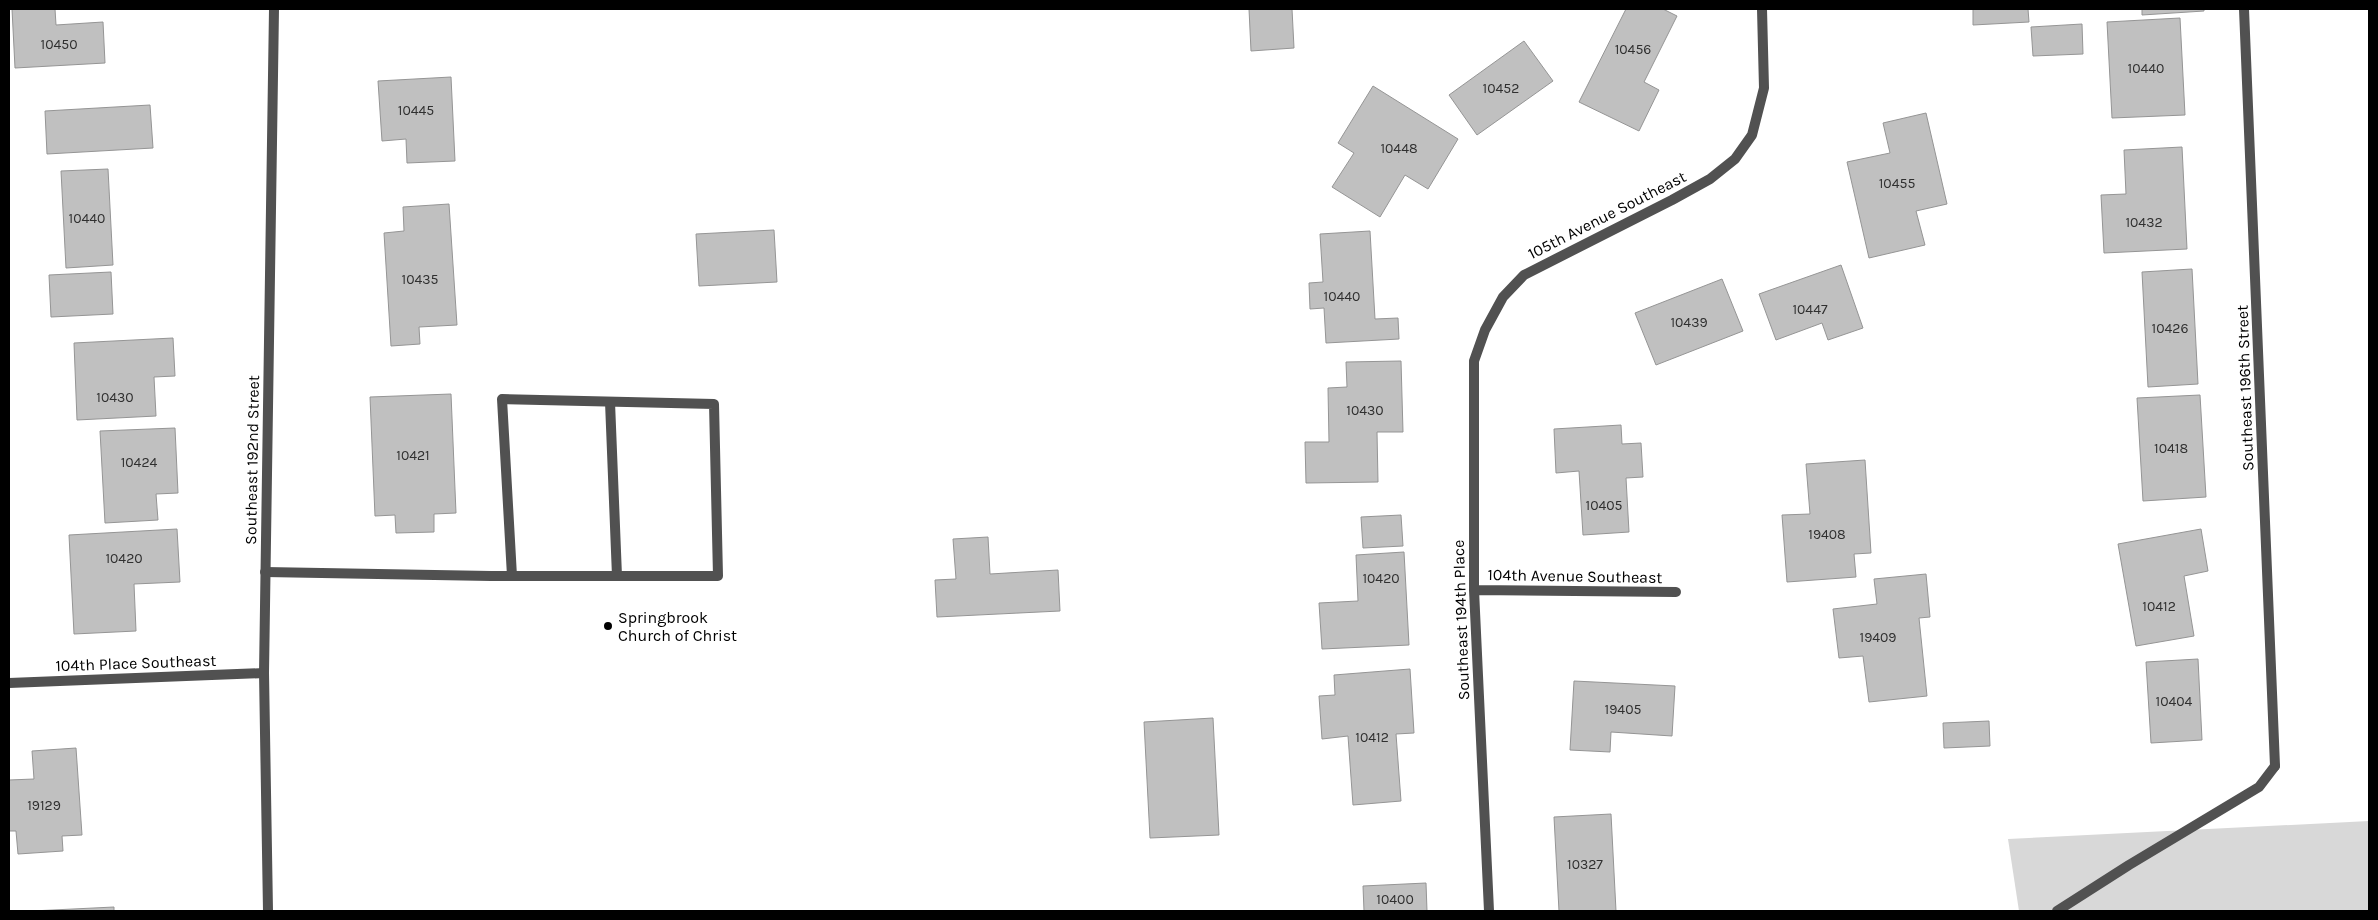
<svg xmlns="http://www.w3.org/2000/svg" width="2378" height="920" font-family="Karla,sans-serif">
<rect width="100%" height="100%" fill="#fff"/>
<!-- green -->
<path fill="#d8d8d8" d="M2369 821V911H2019L2008 839Z"/>
<!-- building -->
<path fill="#c0c0c0" stroke="#959595" d="M12 9H55L56 25 103 22 105 63 15 68Z
M1249 9H1292L1294 48 1251 51Z
M1626 9H1663L1677 16 1644 82 1659 90 1639 131 1579 102Z
M1973 9H2028L2029 22 1973 25Z
M2142 9H2204V11L2142 15Z
M2180 18 2185 115 2112 118 2107 22Z
M2082 24 2083 54 2033 56 2031 27Z
M1524 41 1553 81 1477 135 1449 95Z
M451 77 455 161 407 163 406 139 382 141 378 81Z
M1373 86 1458 139 1428 189 1405 175 1380 217 1332 187 1354 153 1338 143Z
M150 105 153 148 47 154 45 111Z
M1926 113 1947 204 1916 211 1925 245 1869 258 1847 162 1890 153 1883 123Z
M2182 147 2187 249 2104 253 2101 195 2126 194 2124 150Z
M108 169 113 265 66 268 61 171Z
M449 204 457 325 419 327 420 344 391 346 384 233 404 231 403 207Z
M774 230 777 282 699 286 696 234Z
M1370 231 1375 319 1398 318 1399 339 1326 343 1324 308 1310 309 1309 283 1323 282 1320 234Z
M1841 265 1863 328 1828 340 1822 323 1776 340 1759 294Z
M2192 269 2198 384 2148 387 2142 272Z
M111 272 113 314 51 317 49 275Z
M1722 279 1743 331 1656 365 1635 313Z
M173 338 175 376 154 377 156 416 77 420 74 343Z
M1401 361 1403 432H1377L1378 482 1306 483 1305 442H1329L1328 388 1347 387 1346 362Z
M451 394 456 513 434 514V532L396 533 395 515 375 516 370 397Z
M2200 395 2206 497 2143 501 2137 398Z
M1621 425 1622 444 1641 443 1643 477 1626 478 1629 532 1583 535 1579 471 1556 473 1554 429Z
M175 428 178 493 156 494 158 520 105 523 100 431Z
M1865 460 1871 553 1854 554 1856 577 1787 582 1782 515 1810 514 1806 464Z
M1401 515 1403 546 1363 548 1361 517Z
M177 529 180 582 134 584 136 631 74 634 69 535Z
M2201 529 2208 571 2184 576 2194 636 2136 646 2118 544Z
M988 537 990 574 1058 570 1060 611 937 617 935 580 956 579 953 539Z
M1404 552 1409 645 1322 649 1319 603 1358 601 1356 555Z
M1926 574 1930 617 1919 618 1927 696 1869 702 1863 656 1839 658 1833 609 1877 604 1874 579Z
M2198 659 2202 740 2151 743 2146 662Z
M1410 669 1414 733 1396 734 1401 801 1353 805 1348 736 1322 739 1319 696 1335 695 1334 675Z
M1574 681 1675 686 1672 736 1611 732 1610 752 1570 750Z
M1213 718 1219 835 1150 838 1144 722Z
M1989 721 1990 746 1944 748 1943 723Z
M76 748 82 835 62 836 63 851 18 854 16 831H9V780L34 779 32 751Z
M1611 814 1616 911H1559L1554 817Z
M1426 883 1427 911H1364L1363 886Z
M114 907V911H32Z"/>
<g fill="none" stroke-linecap="round" stroke-linejoin="round">
<!-- service -->
<path stroke="#515151" stroke-width="10" d="M610 402 617 576
M265 572 491 576H718L714 404 502 399 512 576
M2057 911 2129 865 2259 787 2275 766"/>
<!-- minor -->
<path stroke="#515151" stroke-width="10" d="M1474 590 1676 592
M9 683 264 673
M1489 911 1474 590V361L1485 330 1503 297 1524 275 1672 200 1710 179 1735 159 1752 135 1764 88 1762 9"/>
<!-- tertiary -->
<path stroke="#515151" stroke-width="10" d="M2244 9 2275 766
M268 911 264 673 274 9"/>
</g>
<!-- markers -->
<circle fill="#000" stroke="#fff" stroke-width="2" cx="608" cy="626" r="5"/>
<g text-anchor="middle" dominant-baseline="central" stroke-width="4.5" stroke-linejoin="round" paint-order="stroke">
<!-- number labels -->
<g font-size="14" fill="#303030">
<text x="59" y="44">10450</text>
<text x="1633" y="49">10456</text>
<text x="2146" y="68">10440</text>
<text x="1501" y="88">10452</text>
<text x="416" y="110">10445</text>
<text x="1399" y="148">10448</text>
<text x="1897" y="183">10455</text>
<text x="87" y="218">10440</text>
<text x="2144" y="222">10432</text>
<text x="420" y="279">10435</text>
<text x="1342" y="296">10440</text>
<text x="1810" y="309">10447</text>
<text x="1689" y="322">10439</text>
<text x="2170" y="328">10426</text>
<text x="115" y="397">10430</text>
<text x="1365" y="410">10430</text>
<text x="2171" y="448">10418</text>
<text x="413" y="455">10421</text>
<text x="139" y="462">10424</text>
<text x="1604" y="505">10405</text>
<text x="1827" y="534">19408</text>
<text x="124" y="558">10420</text>
<text x="1381" y="578">10420</text>
<text x="2159" y="606">10412</text>
<text x="1878" y="637">19409</text>
<text x="2174" y="701">10404</text>
<text x="1623" y="709">19405</text>
<text x="1372" y="737">10412</text>
<text x="44" y="805">19129</text>
<text x="1585" y="864">10327</text>
<text x="1395" y="899">10400</text>
</g>
<!-- street labels -->
<g font-size="16" fill="#000" stroke="#fff">
<text transform="translate(1607 215) rotate(-27)">105th Avenue Southeast</text>
<text transform="translate(2245 388) rotate(-92)">Southeast 196th Street</text>
<text transform="translate(252 460) rotate(-89)">Southeast 192nd Street</text>
<text transform="translate(1575 576) rotate(1)">104th Avenue Southeast</text>
<text transform="translate(1461 620) rotate(-92)">Southeast 194th Place</text>
<text transform="translate(136 663) rotate(-2)">104th Place Southeast</text>
</g>
<!-- poi labels -->
<g font-size="16" fill="#000" stroke="#fff" text-anchor="start">
<text x="618" y="617">Springbrook<tspan x="618" dy="18">Church of Christ</tspan></text>
</g>
</g>
<!-- border -->
<rect width="2378" height="920" fill="none" stroke="#000000" stroke-width="20"/>
</svg>
